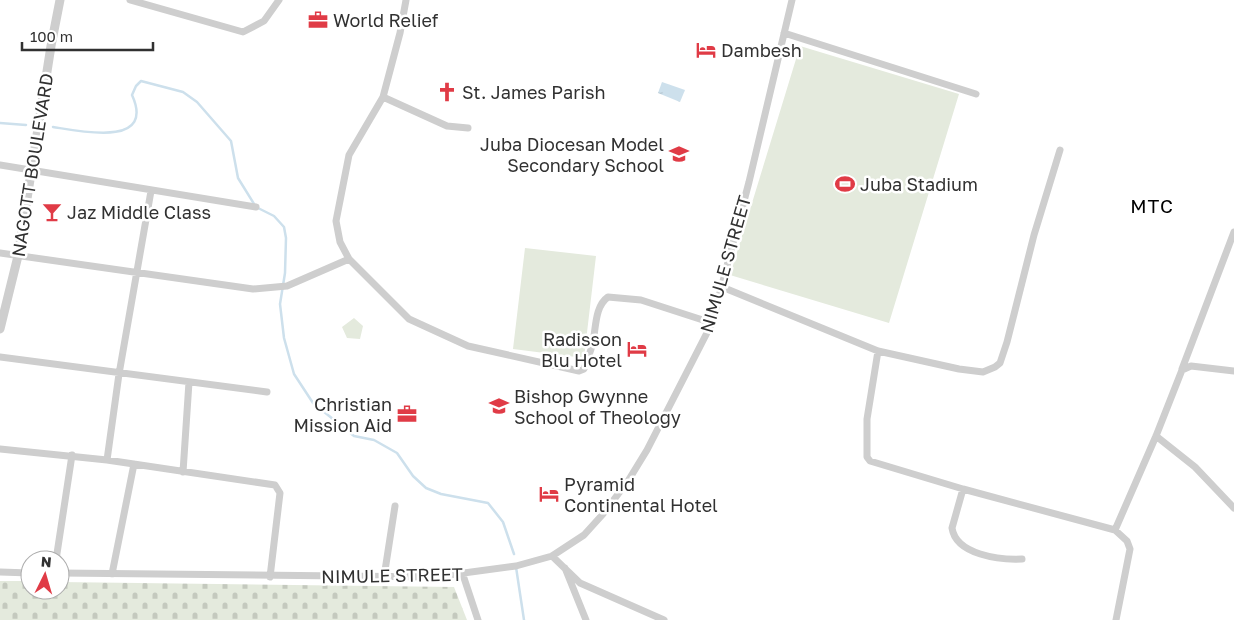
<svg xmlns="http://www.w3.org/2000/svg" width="1234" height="620" font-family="'Golos Text',sans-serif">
<defs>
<pattern id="cemetery-stones" width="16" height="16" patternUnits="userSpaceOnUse" patternTransform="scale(1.25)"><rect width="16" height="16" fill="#e4eadd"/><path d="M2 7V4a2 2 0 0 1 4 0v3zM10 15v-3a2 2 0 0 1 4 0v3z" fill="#c4c9be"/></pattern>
<pattern id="water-ripples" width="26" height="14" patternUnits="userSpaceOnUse" patternTransform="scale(1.25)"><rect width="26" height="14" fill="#cde0ec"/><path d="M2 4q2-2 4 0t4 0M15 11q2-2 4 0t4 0" fill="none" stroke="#b0c1cb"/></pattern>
</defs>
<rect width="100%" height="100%" fill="#fff"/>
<!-- green -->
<path fill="#e4eadd" d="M800 46 959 94 889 323 730 275Z
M525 248 596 256 584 358 513 349Z
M354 318 363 326 360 339 347 338 342 327Z"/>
<!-- cemetery -->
<path fill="url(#cemetery-stones)" d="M0 581H30V590H60V582L454 587 467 620H0Z"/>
<!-- water -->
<path fill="url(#water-ripples)" d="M662 82 685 90 680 102 658 93Z"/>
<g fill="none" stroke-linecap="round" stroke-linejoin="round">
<!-- stream -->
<path stroke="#cde0ec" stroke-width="2.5" d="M0 123 26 125
M53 127C79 131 156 148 132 95L136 86 141 81 183 92 197 102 231 141 238 178 256 207 274 216 284 227 286 238 285 273 280 304 284 338 294 374 313 403 354 436 374 440 397 453 413 476 426 488 441 494 488 503 503 522 514 554
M516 567 524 620"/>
<!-- minor -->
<path stroke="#cecece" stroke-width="7" d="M130 0 243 32 264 21 279 0
M406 0 400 33 383 97 349 155 336 221 340 242 349 259 409 319 468 346 579 371 584 369C587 360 591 351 593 342 596 327 595 306 608 297L641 300 712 323
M784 33 976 94
M383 97 447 126 468 128
M0 165 256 207
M0 253 253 289 287 286 349 259
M722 287 878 351 959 369 983 372 995 367 1000 363 1007 342 1034 235 1060 150
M878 351 867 419V457L870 461 963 489 1115 530 1156 436 1182 370 1191 366 1234 371
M0 357 267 392
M1182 369 1234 232
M1156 436 1195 467 1234 508
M0 449 107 460 275 485 280 493 270 577
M107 460 119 374 151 191
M183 472 189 382
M963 489 952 528C956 555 1000 560 1022 559
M1115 530 1127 541 1130 549 1116 620
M552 556 580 583 664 620
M56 560 72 455
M565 568 586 620
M0 572 30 573
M60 573 434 577 516 566 552 556 584 535 603 514 628 481 647 450 712 323 749 182 792 0
M112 574 134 464
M463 575 478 620
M384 577 395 506"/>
<!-- tertiary -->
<path stroke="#cecece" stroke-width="9" d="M0 329 18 256 51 46 60 0"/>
</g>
<!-- icons -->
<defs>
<symbol id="office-bare" viewBox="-9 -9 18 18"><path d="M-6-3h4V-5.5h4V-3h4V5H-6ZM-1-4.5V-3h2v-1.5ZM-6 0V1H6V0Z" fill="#e03b46" stroke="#fff" stroke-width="2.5" paint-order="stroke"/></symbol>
<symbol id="hotel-bare" viewBox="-9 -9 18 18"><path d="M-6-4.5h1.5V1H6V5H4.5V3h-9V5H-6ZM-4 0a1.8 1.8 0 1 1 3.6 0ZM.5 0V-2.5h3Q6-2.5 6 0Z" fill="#e03b46" stroke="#fff" stroke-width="2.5" paint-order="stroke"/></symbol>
<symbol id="church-bare" viewBox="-9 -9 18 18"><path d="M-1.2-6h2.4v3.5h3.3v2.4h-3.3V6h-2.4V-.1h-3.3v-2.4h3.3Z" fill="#e03b46" stroke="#fff" stroke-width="2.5" paint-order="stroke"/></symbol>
<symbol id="school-bare" viewBox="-9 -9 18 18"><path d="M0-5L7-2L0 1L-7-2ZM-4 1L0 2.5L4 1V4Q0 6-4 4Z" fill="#e03b46" stroke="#fff" stroke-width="2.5" paint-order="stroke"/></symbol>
<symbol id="stadium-bare" viewBox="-9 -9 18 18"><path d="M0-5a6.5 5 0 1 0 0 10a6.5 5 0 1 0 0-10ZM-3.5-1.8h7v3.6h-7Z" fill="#e03b46" stroke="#fff" stroke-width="2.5" paint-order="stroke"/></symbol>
<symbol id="bar-bare" viewBox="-9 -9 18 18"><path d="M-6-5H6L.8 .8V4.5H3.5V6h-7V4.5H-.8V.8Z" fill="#e03b46" stroke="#fff" stroke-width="2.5" paint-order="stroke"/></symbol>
<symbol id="university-bare" viewBox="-9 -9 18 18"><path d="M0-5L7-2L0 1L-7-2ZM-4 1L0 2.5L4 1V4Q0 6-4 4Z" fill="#e03b46" stroke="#fff" stroke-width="2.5" paint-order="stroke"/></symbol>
</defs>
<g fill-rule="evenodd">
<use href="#office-bare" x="304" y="6" width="28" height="28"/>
<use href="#hotel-bare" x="692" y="36" width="28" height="28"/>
<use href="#church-bare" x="433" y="78" width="28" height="28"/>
<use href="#school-bare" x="665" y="140" width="28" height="28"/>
<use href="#stadium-bare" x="831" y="170" width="28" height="28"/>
<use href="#bar-bare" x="38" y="198" width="28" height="28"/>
<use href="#hotel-bare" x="623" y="335" width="28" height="28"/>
<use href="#university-bare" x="485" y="392" width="28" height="28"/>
<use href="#office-bare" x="393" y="400" width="28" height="28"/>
<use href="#hotel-bare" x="535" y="480" width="28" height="28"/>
</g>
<g text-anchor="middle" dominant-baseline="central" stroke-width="5" stroke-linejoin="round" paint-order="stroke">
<!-- poi labels -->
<g font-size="18" fill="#313131" stroke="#fff" text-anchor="start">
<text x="333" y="20">World Relief</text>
<text x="721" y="50">Dambesh</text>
<text x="462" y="92">St. James Parish</text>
<text x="664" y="144" text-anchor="end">Juba Diocesan Model<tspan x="664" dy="21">Secondary School</tspan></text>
<text x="860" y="184">Juba Stadium</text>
<text x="67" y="212">Jaz Middle Class</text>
<text x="622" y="339" text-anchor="end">Radisson<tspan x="622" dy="21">Blu Hotel</tspan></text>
<text x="514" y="396">Bishop Gwynne<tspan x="514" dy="21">School of Theology</tspan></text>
<text x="392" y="404" text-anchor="end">Christian<tspan x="392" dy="21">Mission Aid</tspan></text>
<text x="564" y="484">Pyramid<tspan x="564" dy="21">Continental Hotel</tspan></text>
</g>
<!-- street labels -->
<g font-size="18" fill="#313131" stroke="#fff">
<text transform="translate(32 165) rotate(-81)">NAGOTT BOULEVARD</text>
<text transform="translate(725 264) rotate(-74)">NIMULE STREET</text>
<text transform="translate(392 575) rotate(-1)">NIMULE STREET</text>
</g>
<!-- neighbourhood labels -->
<g font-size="19" letter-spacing="1" fill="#000" stroke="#fff">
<text x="1152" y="205">MTC</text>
</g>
</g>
<!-- north arrow -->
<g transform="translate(45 575) rotate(5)"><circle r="24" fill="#ffffff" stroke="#adadad"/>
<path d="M0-4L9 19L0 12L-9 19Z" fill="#e03b46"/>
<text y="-8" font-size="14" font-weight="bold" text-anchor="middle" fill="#313131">N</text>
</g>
<!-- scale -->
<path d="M22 42v8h131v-8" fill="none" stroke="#313131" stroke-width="2.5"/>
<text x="30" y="42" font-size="15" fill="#313131" stroke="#ffffff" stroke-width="4" paint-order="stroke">100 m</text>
</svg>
